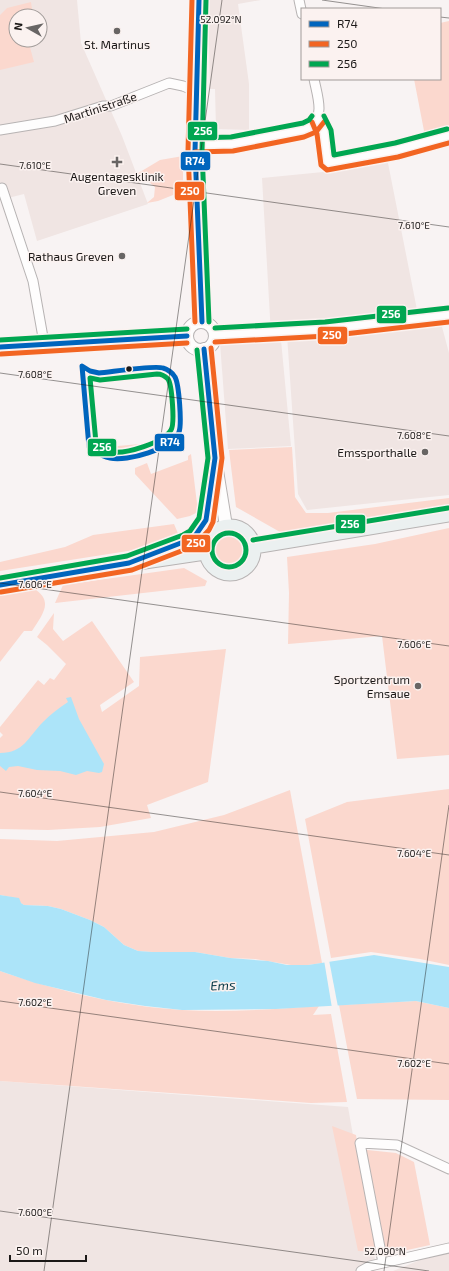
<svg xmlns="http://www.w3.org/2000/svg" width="449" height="1271" font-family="'Exo 2',sans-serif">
<rect width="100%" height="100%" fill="#f8f3f3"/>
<!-- built -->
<path fill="#f0e5e3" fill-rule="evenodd" d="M0 0H77L81 43 122 136 148 204 37 241 24 194 0 200ZM16 16H40V40H16Z
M208 0H261L238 4 249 84V130L216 129 215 89H210Z
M387 158 420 325 441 323 449 353V495L307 510 298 494 287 335H271L262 178 323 172Z
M281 340 291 446 228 449 220 343Z
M0 1081 348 1107 375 1260 356 1271H0Z
M449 1253V1271H393L425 1258Z"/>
<!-- green -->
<path fill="#fbd8ce" d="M31 2 33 16H16V40H28L34 62 0 70V15L7 8Z
M449 21V130L425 136 414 79H440V23Z
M183 156V187L178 193 158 201 147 203 154 197 155 187 149 182H139L135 175 160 160Z
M162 442C142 453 115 466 96 448Z
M292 447 295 497 306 513H328L449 498V507L280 532 236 507 229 450Z
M191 454 198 512 190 516 177 519 135 474V468L147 463 151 474 188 460V456Z
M174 524 180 538 160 546 0 571V562L65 547 93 535Z
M449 528V755L397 759 382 636 288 644 289 593 287 557 375 544Z
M212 551a18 18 0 1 1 36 0a18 18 0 1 1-36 0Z
M184 568 207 581 205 586 55 603 63 585Z
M33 588C55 601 42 615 32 631H24L0 662V593Z
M54 613 53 629 63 641 92 621 134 682 100 705 102 712 139 686 140 657 226 649 208 782 147 805 151 818 100 827 48 830 0 829V738L3 735 0 732V727L38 680 44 685 50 678 54 680 66 664 47 645 37 637Z
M449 789V965L420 959 371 952 331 958 305 819 347 802Z
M290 790 322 963 308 965 297 966 255 959 230 958 195 952H152L138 951 124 945 104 927 90 920 61 909 48 906 24 905 11 897 0 895V839L57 841 154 832 224 815Z
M0 971C58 991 120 1006 182 1010 227 1013 274 1009 319 1006L313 1015 331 1014 347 1102 311 1103 0 1081Z
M416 1001 449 1008V1100L357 1099 339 1005Z
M332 1126 356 1135 358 1149 396 1153 414 1162 430 1245 394 1253 358 1251Z"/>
<!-- water -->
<path fill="#ace4f9" d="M71 697 79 719 104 764 102 772 99 773 87 771 76 775 60 771 37 770 18 766 9 767 6 771 0 766V753C24 753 28 737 43 722 51 714 59 708 68 702L66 698Z
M0 895 19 898 21 903 24 905 48 906 61 909 90 920 104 927 124 945 138 951 152 952H195L230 958 268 961 287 965H308L374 955 449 967V1008L416 1001 276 1009 182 1010 145 1006 106 1000 35 983 0 971Z"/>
<!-- pier -->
<path fill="#f8f3f3" d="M324 960H329L338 1007 332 1008Z"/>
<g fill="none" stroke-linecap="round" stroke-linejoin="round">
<defs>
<path id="minor" d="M299 0 302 14
M318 119 324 132 328 163 397 150 449 136
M0 130 55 121 103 106H111L169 83 183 86 197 92
M195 145 232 144 311 128C325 115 317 95 314 79
M2 188 33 281 44 343
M215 335 326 329 430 318 449 315
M0 347 55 343 187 336
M383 1263 360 1143 397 1145 449 1169
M361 1271 370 1266 383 1263 449 1248"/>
<path id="tertiary" d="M199 0 195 151 202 322
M187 336a14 14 0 1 1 28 0a14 14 0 1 1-28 0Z
M204 349 215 458 226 526"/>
<path id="secondary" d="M206 550a24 24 0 1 1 48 0a24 24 0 1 1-48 0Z
M254 547 449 515
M149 555C163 550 182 546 194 536 210 524 207 506 210 488 211 478 213 468 215 458
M0 585 51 576 205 553"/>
</defs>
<!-- minor casing -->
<use href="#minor" stroke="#b7b3b3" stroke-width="11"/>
<!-- tertiary casing -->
<use href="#tertiary" stroke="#b7b3b3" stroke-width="14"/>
<!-- secondary casing -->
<use href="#secondary" stroke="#b7b3b3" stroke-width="15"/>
<!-- minor -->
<use href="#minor" stroke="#fefdfd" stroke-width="9"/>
<!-- tertiary -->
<use href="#tertiary" stroke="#fefdfd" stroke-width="12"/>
<!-- secondary -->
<use href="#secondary" stroke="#ebf0f0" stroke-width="13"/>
<defs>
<path id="bus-1" d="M199 0 195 151 202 322
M0 347 187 336
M82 366 90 371 99 373C111 372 154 365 163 368 167 369 173 373 175 377 179 384 182 424 179 432 172 449 127 462 110 458 102 457 96 452 89 447Z
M0 585 129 563 186 541 195 536 206 520 215 458 204 349"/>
<path id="bus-2" d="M192 0 188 151 195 322
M312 122 317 134 321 165 327 170 398 157 449 143
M195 152 233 151 304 137 316 132 324 122
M215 342 327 336 449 322
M1 354 187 343
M1 592 132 570 189 548 198 542 209 530 213 522 222 458 211 348"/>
<path id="bus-3" d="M206 0 202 151 209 322
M324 116 331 130 334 155 395 143 447 129
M195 138 231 137 303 123 309 120 312 116
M215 328 325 322 448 308
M0 340 187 329
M157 374C161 374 165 376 168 379 172 385 175 424 171 430 163 443 126 454 112 452 106 450 101 447 96 443L90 378 100 380Z
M212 550a17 17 0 1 1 34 0a17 17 0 1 1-34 0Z
M253 540 448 508
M0 578 127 556 183 535 190 531 199 518 208 458 197 350"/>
</defs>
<!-- bus-1 casing -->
<use href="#bus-1" stroke="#fbf2f0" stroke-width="8"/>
<!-- bus-2 casing -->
<use href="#bus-2" stroke="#fbf2f0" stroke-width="8"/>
<!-- bus-3 casing -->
<use href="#bus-3" stroke="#fbf2f0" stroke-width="8"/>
<!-- bus-1 -->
<use href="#bus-1" stroke="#0065bd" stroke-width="5"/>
<!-- bus-2 -->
<use href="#bus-2" stroke="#f26522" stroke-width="5"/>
<!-- bus-3 -->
<use href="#bus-3" stroke="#00a651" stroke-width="5"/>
</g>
<!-- ticks -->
<path fill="none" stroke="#1b1817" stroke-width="1" stroke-opacity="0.45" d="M322 0 386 9M440 17 449 18M0 164 449 227M0 373 449 436M0 583 449 646M0 792 449 855M0 1001 449 1064M0 1211 429 1271M44 1271 222 0M384 1271 449 805"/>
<!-- markers -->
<g fill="#686564" stroke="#fbf2f0" stroke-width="1.5">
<circle cx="117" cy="31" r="4"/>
<path d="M115 156h4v4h4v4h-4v4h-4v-4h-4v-4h4z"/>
<circle cx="122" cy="256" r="4"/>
<circle cx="425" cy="452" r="4"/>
<circle cx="418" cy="686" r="4"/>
</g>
<circle fill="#1b1817" stroke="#fbf2f0" stroke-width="1.5" cx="129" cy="369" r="3.5"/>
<g text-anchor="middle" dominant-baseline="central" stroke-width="3" stroke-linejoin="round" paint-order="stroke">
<!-- poi labels -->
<g font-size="12" fill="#1b1817" stroke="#fbf2f0" text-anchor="end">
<text x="117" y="44" text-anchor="middle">St. Martinus</text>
<text x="117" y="176" text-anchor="middle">Augentagesklinik<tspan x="117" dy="14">Greven</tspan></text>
<text x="114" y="256">Rathaus Greven</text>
<text x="417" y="452">Emssporthalle</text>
<text x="410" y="679">Sportzentrum<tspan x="410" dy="14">Emsaue</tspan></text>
</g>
<!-- street labels -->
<g font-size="12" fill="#1b1817" stroke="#fbf2f0">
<text transform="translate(100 107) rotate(-18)">Martinistraße</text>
</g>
<!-- water labels -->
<g font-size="13" font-style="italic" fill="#003443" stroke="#fbf2f0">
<text transform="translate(223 985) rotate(-2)">Ems</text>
</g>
</g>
<g font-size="10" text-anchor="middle" fill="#1b1817" stroke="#fbf2f0" stroke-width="3" stroke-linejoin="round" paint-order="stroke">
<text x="221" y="23">52.092°N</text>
<text x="35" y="169">7.610°E</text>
<text x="414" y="229">7.610°E</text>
<text x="35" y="378">7.608°E</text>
<text x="414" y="439">7.608°E</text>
<text x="35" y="588">7.606°E</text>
<text x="414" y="648">7.606°E</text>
<text x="35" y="797">7.604°E</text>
<text x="414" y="857">7.604°E</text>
<text x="35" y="1006">7.602°E</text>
<text x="414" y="1067">7.602°E</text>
<text x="35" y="1216">7.600°E</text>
<text x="385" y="1255">52.090°N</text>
</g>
<g stroke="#fbf2f0" stroke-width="1.5">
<rect x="187" y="121" width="31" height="20" rx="4" fill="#00a651"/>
<rect x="180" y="151" width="31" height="20" rx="4" fill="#0065bd"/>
<rect x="174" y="181" width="31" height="20" rx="4" fill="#f26522"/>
<rect x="376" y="305" width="31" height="19" rx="4" fill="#00a651"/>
<rect x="317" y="326" width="31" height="19" rx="4" fill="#f26522"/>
<rect x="154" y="433" width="31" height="19" rx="4" fill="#0065bd"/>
<rect x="87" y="438" width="30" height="19" rx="4" fill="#00a651"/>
<rect x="335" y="514" width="31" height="20" rx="4" fill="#00a651"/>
<rect x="181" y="534" width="30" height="19" rx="4" fill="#f26522"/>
</g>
<g font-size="11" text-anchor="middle" font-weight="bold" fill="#fff">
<text x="203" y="135">256</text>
<text x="195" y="165">R74</text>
<text x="190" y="195">250</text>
<text x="391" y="318">256</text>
<text x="332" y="339">250</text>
<text x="170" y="446">R74</text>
<text x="102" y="451">256</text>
<text x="350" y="528">256</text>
<text x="196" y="547">250</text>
</g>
<!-- legend -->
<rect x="301" y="8" width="140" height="72" fill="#fbf2f0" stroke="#a19b99"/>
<rect x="309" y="21" width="20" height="6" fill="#0065bd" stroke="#a19b99"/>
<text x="337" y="28" font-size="12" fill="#1b1817">R74</text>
<rect x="309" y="41" width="20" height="6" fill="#f26522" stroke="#a19b99"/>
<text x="337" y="48" font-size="12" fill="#1b1817">250</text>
<rect x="309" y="61" width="20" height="6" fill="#00a651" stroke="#a19b99"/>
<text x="337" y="68" font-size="12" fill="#1b1817">256</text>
<!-- north arrow -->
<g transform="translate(28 28) rotate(278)"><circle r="19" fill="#fbf2f0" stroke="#a19b99"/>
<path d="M0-3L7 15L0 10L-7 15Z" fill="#686564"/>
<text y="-6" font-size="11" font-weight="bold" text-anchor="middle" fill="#1b1817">N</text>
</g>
<!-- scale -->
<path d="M10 1255v6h76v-6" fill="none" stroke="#1b1817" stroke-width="2"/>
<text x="16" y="1255" font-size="12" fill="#1b1817" stroke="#fbf2f0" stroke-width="3" paint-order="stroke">50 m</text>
</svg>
